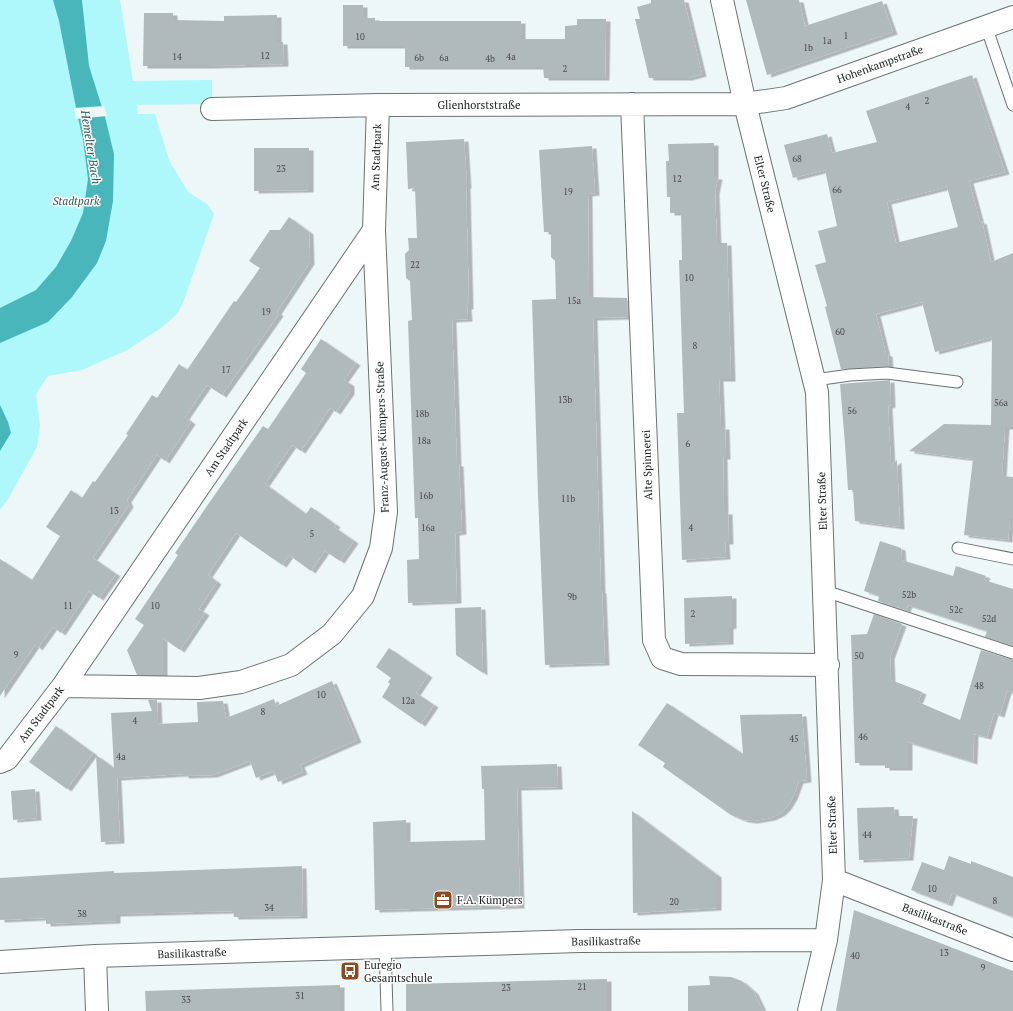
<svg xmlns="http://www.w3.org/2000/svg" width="1013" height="1011" font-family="'PT Serif',serif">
<defs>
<filter id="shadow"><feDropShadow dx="4.5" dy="2.5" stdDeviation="0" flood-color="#0004"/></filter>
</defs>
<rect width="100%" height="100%" fill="#eef7f8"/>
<!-- green -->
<path fill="#aef7fa" d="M0 0H120L133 81 212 80V104L137 105 138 114H155L169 160 188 192 207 204 214 214 183 303 177 314 161 328 127 350 82 370 48 376 36 394 40 426 37 447 8 499 0 510Z"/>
<!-- water -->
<path fill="#48b6ba" d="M53 0H82L89 66 105 117 114 154 113 201 106 241 97 263 72 297 48 322 0 343V308L36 290 56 267 71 241 83 213 88 179 83 139 78 118 59 21Z
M0 405 8 422 11 433 0 451Z"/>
<!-- pier -->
<path fill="#eef7f8" d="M104 106 107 116 76 119 74 108Z"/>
<!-- building -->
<path fill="#b1baba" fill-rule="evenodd" filter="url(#shadow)" d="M651 0H684L702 74 688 78H649L635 19H640L637 7 651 3Z
M746 0H799L805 26 882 1 893 32 767 75Z
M343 5H363V18H375V21H521V39H565V26L577 25V19H606L605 78H544L543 67H405V46H343Z
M144 13H173V20L224 21V16L277 15V42H283L284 64 209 66H143Z
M972 75 1005 172 969 181 980 222 982 221 991 262 1013 253V427H1005L1002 476 1013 477V519H1010L1008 540 964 535 973 459 909 451 944 424 991 425 992 337 935 352 922 302 876 314 886 354H888L889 366 841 369 825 307 827 306 815 265 826 262 818 231 837 226 825 170 793 178 784 145 827 134 832 153 877 142 866 111ZM947 187 958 227 896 243 887 202Z
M464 139 467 186H466L469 307H467L468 319 452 320 456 437 457 464H459L462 532 455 533 457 601 408 603 407 560 419 559 418 518H415L408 321 412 320 410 281 406 278 405 254 409 250 408 238H417L415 188 408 189 406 142Z
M714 143V177H718L715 192 717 243H727L731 379H719L721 427H725L726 457H723L724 512H728L729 542H725L726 557 682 560 677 413H684L679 260H682L681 213H670V197H667L666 161H669L668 144Z
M592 146 595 193 588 194 589 297 627 298 628 317 593 318 601 591H602L605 663 545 665 538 495 532 300 556 299 555 261 551 257V232H544L539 150Z
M254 148H309V190L254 191Z
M289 217 309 232 310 262 277 312 279 314 222 395 207 385 185 417 191 422 165 461 157 455 127 500 129 505 93 558 116 574 99 598 89 591 61 633 53 627 38 648 35 645 0 696V559L32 580 60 536 46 527 71 490 82 498 93 481 95 482 128 435 126 434 152 395 157 398 179 364 187 370 234 301 236 302 260 268 249 261 270 230H280Z
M321 339 356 363 344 380 350 384V392L336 412 330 408 301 451 292 445 265 484 306 514 311 507 336 525 334 527 354 541 340 561 325 551 311 571 289 555 282 565 236 533 208 575 217 582 199 609 205 613 180 650 163 638V675H137L127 650 144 625 135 619 178 555 175 553 209 503 263 426 268 429 306 373 301 369Z
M890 380 891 405 888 406 891 465 897 460 900 527 855 521 853 490H848L845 444 840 384Z
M880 541 901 548 902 560 953 576 956 566 986 576 984 580 1013 589V646L985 637 987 631 908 605 906 610 878 601 879 597 877 595 864 591Z
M732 596V626L729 627V642L685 644 684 598Z
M481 607 483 673 456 655 455 608Z
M874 614 902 624 890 657 891 680 922 692 918 702 960 720 981 650 1013 660V693L1007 691 1000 715 994 713 987 737 974 734 973 762 908 742V768H885V763H855L851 635 867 634Z
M389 648 428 675 416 693 434 705 421 724 382 697 390 684 388 682 391 678 376 667Z
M332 681 357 740 300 765 303 772 278 782 274 771 256 778 250 761 213 775 184 776V774L117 778 120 841 101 842 96 755 114 768 111 713 152 711 148 700H157L158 724 198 722 197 702 223 701 226 718 274 699 276 706Z
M667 703 743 754 740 715 802 714 807 780 799 781 793 797 787 807 781 813 771 818 753 821 744 820 731 815 663 767 665 763 638 745Z
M56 726 93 753 67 789 29 762Z
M557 764 558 787 517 788 520 906 375 910 373 822 406 820V842L485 840 484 789H482L481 766Z
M35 789 37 818 13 820 11 791Z
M894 807 895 816H913L909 858 859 860 857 808Z
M632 811 717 875V908L633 913Z
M949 856 971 864V861L1013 877V917L952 893 948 904 911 890 922 862 944 870Z
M302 866 303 916 234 917 233 911 116 914V921L46 924V918L0 920V878L114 871V873Z
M854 910 1013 971V1011H836Z
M709 976 731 977 742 981 754 992 763 1011H688V986L710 985Z
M607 979V1011H406V984Z
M340 985V1011H146L145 991Z"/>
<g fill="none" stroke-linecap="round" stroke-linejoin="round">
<defs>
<path id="service" d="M986 26 1013 105
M815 380 850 375 887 373 957 382
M958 548 1013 559
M825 591 1013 653
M385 946 387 1011"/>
<path id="minor" d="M722 0 745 104 817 392 834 880 826 940 809 1011
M632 104 654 640 662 658 681 664 828 665
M212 109 378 105 745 104 786 98 1013 17
M63 686 199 688 241 682 291 665 332 634 363 596 381 548 386 512 374 230
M0 762 7 759 63 686 374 230 378 105
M834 880 1013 950
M95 956 97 1011
M0 962 95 956 579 941 826 940"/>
</defs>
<!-- service casing -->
<use href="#service" stroke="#6b7373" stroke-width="13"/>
<!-- minor casing -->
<use href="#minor" stroke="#6b7373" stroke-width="24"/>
<!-- service -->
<use href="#service" stroke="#fff" stroke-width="11"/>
<!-- minor -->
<use href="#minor" stroke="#fff" stroke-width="22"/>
</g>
<!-- icons -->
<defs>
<symbol id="office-square" viewBox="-11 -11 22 22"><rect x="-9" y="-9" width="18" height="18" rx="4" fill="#8e491f" stroke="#fff"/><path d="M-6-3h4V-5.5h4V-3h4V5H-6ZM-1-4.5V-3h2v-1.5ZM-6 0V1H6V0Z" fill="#fff"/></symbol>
<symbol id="bus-square" viewBox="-11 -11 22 22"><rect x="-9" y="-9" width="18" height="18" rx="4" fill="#8e491f" stroke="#fff"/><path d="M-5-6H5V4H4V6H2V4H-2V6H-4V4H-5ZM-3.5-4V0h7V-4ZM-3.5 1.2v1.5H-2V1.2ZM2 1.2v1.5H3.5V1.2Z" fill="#fff"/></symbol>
</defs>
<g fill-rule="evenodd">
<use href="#office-square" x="432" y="889" width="22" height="22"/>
<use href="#bus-square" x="339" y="960" width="22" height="22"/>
</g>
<g text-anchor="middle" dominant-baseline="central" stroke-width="3" stroke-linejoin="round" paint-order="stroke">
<!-- number labels -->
<g font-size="9" fill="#454a4a">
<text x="846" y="36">1</text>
<text x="360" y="37">10</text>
<text x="827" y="41">1a</text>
<text x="808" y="48">1b</text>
<text x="265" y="56">12</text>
<text x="177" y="57">14</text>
<text x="511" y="57">4a</text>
<text x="419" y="58">6b</text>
<text x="444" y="58">6a</text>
<text x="490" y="59">4b</text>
<text x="565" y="69">2</text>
<text x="927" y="101">2</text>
<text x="908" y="107">4</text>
<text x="797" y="159">68</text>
<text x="281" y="169">23</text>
<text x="677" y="179">12</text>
<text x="837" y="190">66</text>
<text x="568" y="192">19</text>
<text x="415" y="265">22</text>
<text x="689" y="278">10</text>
<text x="574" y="301">15a</text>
<text x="266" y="312">19</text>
<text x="840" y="332">60</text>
<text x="695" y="346">8</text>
<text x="226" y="370">17</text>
<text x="565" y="400">13b</text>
<text x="1001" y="403">56a</text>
<text x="852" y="411">56</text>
<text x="422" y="414">18b</text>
<text x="424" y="441">18a</text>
<text x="688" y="444">6</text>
<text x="426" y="496">16b</text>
<text x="568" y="499">11b</text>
<text x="114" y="511">13</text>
<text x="428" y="528">16a</text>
<text x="691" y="528">4</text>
<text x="312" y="534">5</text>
<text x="909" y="595">52b</text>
<text x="572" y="597">9b</text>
<text x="68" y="606">11</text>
<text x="155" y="606">10</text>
<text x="956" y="610">52c</text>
<text x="693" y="614">2</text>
<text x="989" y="619">52d</text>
<text x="16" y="655">9</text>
<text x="859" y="656">50</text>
<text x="979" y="686">48</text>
<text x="321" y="695">10</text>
<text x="408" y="701">12a</text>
<text x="263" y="712">8</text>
<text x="135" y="721">4</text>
<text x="863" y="737">46</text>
<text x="794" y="739">45</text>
<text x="121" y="757">4a</text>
<text x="867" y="835">44</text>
<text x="932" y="889">10</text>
<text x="995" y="901">8</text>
<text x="674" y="902">20</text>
<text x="269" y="908">34</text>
<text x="82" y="914">38</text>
<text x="944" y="953">13</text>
<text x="855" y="956">40</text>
<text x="983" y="968">9</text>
<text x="582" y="987">21</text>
<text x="506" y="988">23</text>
<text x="300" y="996">31</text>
<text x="186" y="1000">33</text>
</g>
<!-- street labels -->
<g font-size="11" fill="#212424" stroke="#fff">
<text transform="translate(880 64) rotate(-20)">Hohenkampstraße</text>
<text x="479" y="105">Glienhorststraße</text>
<text transform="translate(376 157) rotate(-88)">Am Stadtpark</text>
<text transform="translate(765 184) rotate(76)">Elter Straße</text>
<text transform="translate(382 437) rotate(-92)">Franz-August-Kümpers-Straße</text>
<text transform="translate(226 447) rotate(-56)">Am Stadtpark</text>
<text transform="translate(647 465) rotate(-92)">Alte Spinnerei</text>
<text transform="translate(822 501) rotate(-92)">Elter Straße</text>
<text transform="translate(41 714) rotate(-53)">Am Stadtpark</text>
<text transform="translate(832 825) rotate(-92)">Elter Straße</text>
<text transform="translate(935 919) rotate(21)">Basilikastraße</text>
<text transform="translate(606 941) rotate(-1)">Basilikastraße</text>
<text transform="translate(192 953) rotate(-2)">Basilikastraße</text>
</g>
<!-- park labels -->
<g font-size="11" font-style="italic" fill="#275759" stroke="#fff">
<text x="76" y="201">Stadtpark</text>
</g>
<!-- poi labels -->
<g font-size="11" fill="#212424" stroke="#fff" text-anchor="start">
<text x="457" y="900">F.A. Kümpers</text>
<text x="364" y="965">Euregio<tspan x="364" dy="13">Gesamtschule</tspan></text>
</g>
<!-- water labels -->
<g font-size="12" font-style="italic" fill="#255557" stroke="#fff">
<text transform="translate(91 147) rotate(81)">Hemelter Bach</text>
</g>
</g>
</svg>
